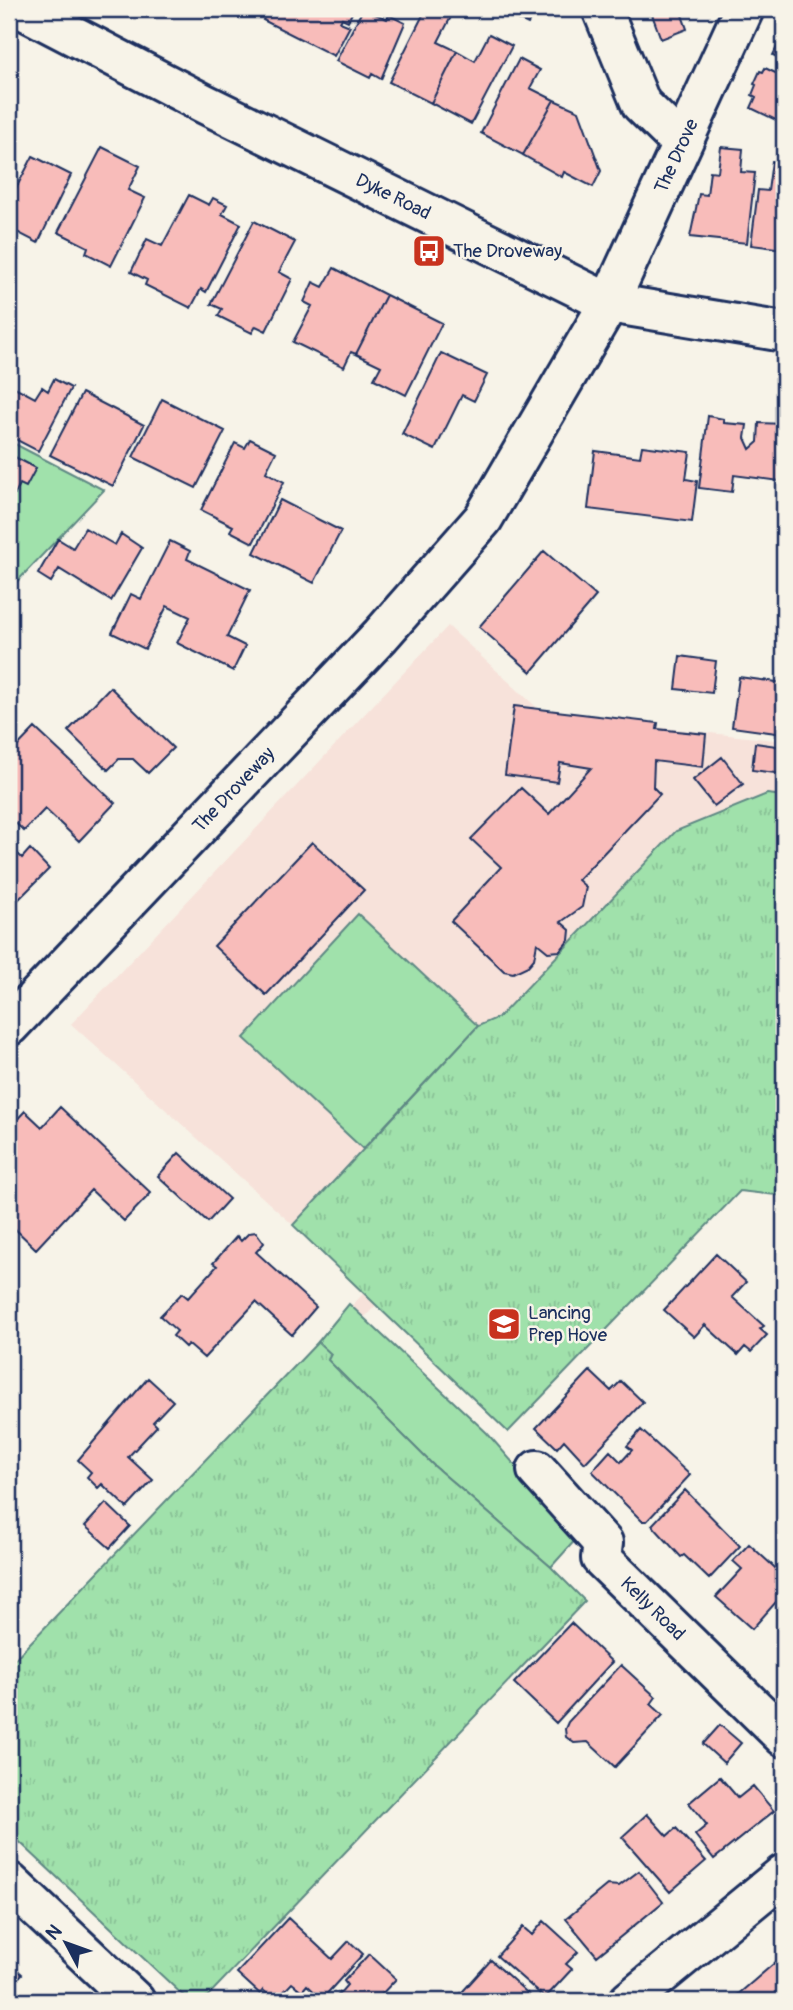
<svg xmlns="http://www.w3.org/2000/svg" width="793" height="2010" font-family="Pangolin,sans-serif">
<defs>
<pattern id="park-tufts" width="24" height="20" patternUnits="userSpaceOnUse" patternTransform="scale(1.75)"><rect width="24" height="20" fill="#a0e1ab"/><path d="M3 7l-1-3M5 7V3M7 7l1-3M15 17l-1-3M17 17v-4M19 17l1-3" fill="none" stroke="#89c196"/></pattern>
</defs>
<rect width="100%" height="100%" fill="#f7f3e8"/>
<filter id="ink" filterUnits="userSpaceOnUse"><feTurbulence type="fractalNoise" baseFrequency=".0143" numOctaves="2"/><feDisplacementMap in="SourceGraphic" scale="14" xChannelSelector="R" yChannelSelector="G"/><feConvolveMatrix kernelMatrix="1 2 1 2 8 2 1 2 1" color-interpolation-filters="sRGB"/></filter>
<g filter="url(#ink)">
<!-- built -->
<path fill="#f7e2da" d="M448 626 545 715 784 741V1196L740 1191 508 1432 376 1305 331 1354 328 1360 433 1465 551 1567 585 1601 203 2001H189L9 1832V1665L363 1294 293 1225 71 1024Z"/>
<!-- green -->
<path fill="#a0e1ab" stroke="#5e8884" stroke-width="2" d="M9 441 104 490 9 590Z
M358 914 478 1026 363 1149 244 1038Z
M349 1304 487 1433 578 1537 551 1567 433 1465 327 1360 318 1342Z"/>
<!-- park -->
<path fill="url(#park-tufts)" stroke="#5e8884" stroke-width="2" d="M767 794 784 796V1196L740 1191 508 1432 293 1225 478 1026 499 1017 676 831Z
M318 1342 331 1354 328 1360 433 1465 551 1567 585 1601 203 2001H189L9 1832V1665Z"/>
<!-- building -->
<path fill="#f8bcba" stroke="#1b2f5e" stroke-width="2" d="M268 9H354L348 21 342 18 340 22 350 26 334 56 263 20Z
M363 9 387 19 389 15 405 23 381 79 372 74 370 78 336 61Z
M426 9H440L452 15 438 42 457 51 431 103 389 82Z
M512 9H536L528 24 509 15Z
M650 9H699L682 15 687 29 661 39Z
M784 33V61L773 55Z
M489 34 512 46 471 124 431 103 457 51 475 61Z
M519 59 540 70 530 88 554 100 523 155 481 133Z
M765 68 784 77V124L751 108 756 97 752 95 756 85 754 84 760 71 763 72Z
M554 100 579 111 601 171 593 187 564 172 562 177 523 155Z
M102 147 140 166 128 190 145 198 111 266 86 253 88 247 58 232Z
M721 147 743 149 741 172 755 173 747 243 690 237 699 194 707 195 710 171 718 172Z
M33 156 71 175 38 243 9 228V192L13 194Z
M772 161 784 162V249L751 245 758 190 768 191Z
M189 195 209 205 213 198 227 205 222 214 241 224 206 292 201 289 191 308 145 285 147 280 131 272 147 239 162 246Z
M254 221 295 242 279 272 292 279 266 331 256 326 252 333 218 316 222 309 211 304Z
M334 268 386 295 356 354 351 352 344 367 293 342 312 306 304 302 313 282 323 287Z
M386 295 442 323 406 395 374 379 381 366 356 354Z
M441 353 487 375 474 401 462 395 435 450 402 434Z
M54 379 71 388 38 451 9 436V384L35 398 42 387 48 391Z
M82 393 144 425 113 486 50 455Z
M162 399 225 431 196 488 133 457Z
M708 416 724 419V423L747 425 745 438 750 449 758 442 759 423 784 424 780 481 734 475 732 492 699 488Z
M250 439 276 452 266 472 284 482 253 543 230 531 233 526 201 510 235 443 245 448Z
M642 446 690 452 686 479 697 481 692 522 588 509 595 451 640 457Z
M9 454 36 468 26 487 20 484 15 494 9 490Z
M280 500 341 531 314 583 254 553Z
M85 528 115 545 121 534 142 548 111 601 59 569 51 582 38 574 58 539 73 548Z
M170 541 190 551 187 559 250 590 227 637 245 646 233 671 177 643 190 617 167 606 145 649 112 633 131 594 141 599Z
M544 551 596 596 531 672 479 627Z
M680 656 716 661 712 693 676 689Z
M739 677 784 683V734L732 727Z
M110 687 173 748 148 773 133 759H119L108 770 68 731Z
M514 706 658 723 657 729 706 734 703 767 654 761 653 787 660 794 578 880 586 887 582 907 561 922 570 930 569 940 560 951 548 952 537 943 534 959 528 966 513 973 504 971 451 921 501 867 471 839 521 788 549 814 591 768 560 763 557 782 505 775Z
M35 728 115 803 79 841 45 809 24 831 9 817V755Z
M755 743 784 747V774L752 770Z
M722 757 743 784 714 806 693 780Z
M312 842 364 890 266 995 214 946Z
M9 845 22 858 30 849 49 869 9 909Z
M60 1107 151 1193 124 1221 91 1190 36 1249 12 1226 9 1229V1161L12 1157 9 1154V1128L25 1111 42 1127Z
M179 1153 229 1199 208 1222 158 1176Z
M256 1232 264 1243 256 1252 316 1307 292 1335 256 1302 204 1358 188 1344 185 1347 173 1336 177 1331 160 1316 182 1293 188 1298 217 1266 213 1263 237 1236 241 1241 249 1233Z
M716 1254 746 1282 732 1297 764 1326 760 1329 767 1335 751 1352 745 1347 738 1355 705 1325 694 1337 664 1310Z
M590 1371 611 1391 621 1381 643 1402 585 1463 564 1440 557 1448 536 1428Z
M148 1378 173 1401 153 1422 157 1426 128 1457 153 1480 127 1508 102 1484 98 1488 87 1477 91 1472 78 1460Z
M641 1430 690 1475 647 1521H642L592 1471 610 1451 621 1462 632 1450 627 1446Z
M685 1490 740 1546 709 1579 684 1555 681 1557 652 1525Z
M106 1503 130 1526 110 1548 85 1526Z
M749 1544 784 1576V1593L752 1629 716 1597 742 1569 733 1561Z
M571 1623 612 1662 556 1723 514 1683Z
M621 1665 656 1697 651 1704 663 1715 615 1767 588 1742 574 1743 566 1737 565 1729 568 1722Z
M720 1725 741 1743 724 1763 703 1744Z
M720 1777 738 1798 753 1786 774 1811 714 1859 695 1835 707 1825 689 1803Z
M647 1814 667 1836 676 1828 706 1861 670 1892 622 1837Z
M639 1871 663 1902 597 1956 566 1919 607 1885 619 1886Z
M288 1918 332 1959 349 1941 363 1954 322 1999 307 1985 302 1991 292 1983 275 2001 263 1990 260 1994 237 1973Z
M544 1921 578 1952 566 1964 572 1969 545 1998 497 1956 523 1927 532 1935Z
M369 1954 396 1979 377 1999 380 2001H333L347 1985 344 1981Z
M9 1957 13 1961 11 1964 22 1974 9 1988Z
M491 1960 535 2000 534 2001H454Z
M778 1960 784 1966V2001H739L735 1997Z"/>
<g fill="none" stroke-linecap="round" stroke-linejoin="round">
<defs>
<g id="minor">
<path d="M602 9 641 104 681 143"/>
<path id="s1" d="M9 1026 381 635 483 519 609 303 744 9"/>
<path id="s2" d="M537 1470 603 1543 601 1558 784 1737"/>
<path d="M9 1882 135 2001"/>
<path d="M629 2001 784 1874"/>
</g>
<g id="tertiary">
<path id="s3" d="M22 9 203 103 609 303 784 332"/>
</g>
</defs>
<!-- minor casing -->
<use href="#minor" stroke="#1b2f5e" stroke-width="44"/>
<!-- tertiary casing -->
<use href="#tertiary" stroke="#1b2f5e" stroke-width="44"/>
<!-- minor -->
<use href="#minor" stroke="#f7f3e8" stroke-width="38"/>
<!-- tertiary -->
<use href="#tertiary" stroke="#f7f3e8" stroke-width="38"/>
</g>
</g>
<!-- icons -->
<defs>
<symbol id="bus-square" viewBox="-11 -11 22 22"><rect x="-9" y="-9" width="18" height="18" rx="4" fill="#c8321e" stroke="#f7f3e8"/><path d="M-5-6H5V4H4V6H2V4H-2V6H-4V4H-5ZM-3.5-4V0h7V-4ZM-3.5 1.2v1.5H-2V1.2ZM2 1.2v1.5H3.5V1.2Z" fill="#fff"/></symbol>
<symbol id="school-square" viewBox="-11 -11 22 22"><rect x="-9" y="-9" width="18" height="18" rx="4" fill="#c8321e" stroke="#f7f3e8"/><path d="M0-5L7-2L0 1L-7-2ZM-4 1L0 2.5L4 1V4Q0 6-4 4Z" fill="#fff"/></symbol>
</defs>
<g fill-rule="evenodd">
<use href="#bus-square" x="410" y="232" width="38" height="38"/>
<use href="#school-square" x="485" y="1305" width="38" height="38"/>
</g>
<g text-anchor="middle" dominant-baseline="central" stroke-width="5" stroke-linejoin="round" paint-order="stroke">
<!-- street labels -->
<g font-size="19" fill="#1b2f5e" stroke="#f7f3e8">
<text stroke="none"><textPath href="#s1" startOffset="1106">The Drove</textPath></text>
<text stroke="none"><textPath href="#s3" startOffset="416">Dyke Road</textPath></text>
<text stroke="none"><textPath href="#s1" startOffset="326">The Droveway</textPath></text>
<text stroke="none"><textPath href="#s2" startOffset="186">Kelly Road</textPath></text>
</g>
<!-- poi labels -->
<g font-size="19" fill="#1b2f5e" stroke="#f7f3e8" text-anchor="start">
<text x="453" y="251">The Droveway</text>
<text x="528" y="1313">Lancing<tspan x="528" dy="22">Prep Hove</tspan></text>
</g>
</g>
<!-- margin -->
<rect width="793" height="2010" fill="none" stroke="#f7f3e8" stroke-width="35"/>
<rect x="18" y="18" width="758" height="1975" fill="none" stroke="#1b2f5e" stroke-width="2.5" filter="url(#ink)"/>
<!-- north arrow -->
<g transform="translate(66 1943) rotate(311)" stroke="#f7f3e8" stroke-width="5" paint-order="stroke">
<path d="M0-5L12 26L0 18L-12 26Z" fill="#1b2f5e"/>
<text y="-10" font-size="19" font-weight="bold" text-anchor="middle" fill="#1b2f5e">N</text>
</g>
</svg>
